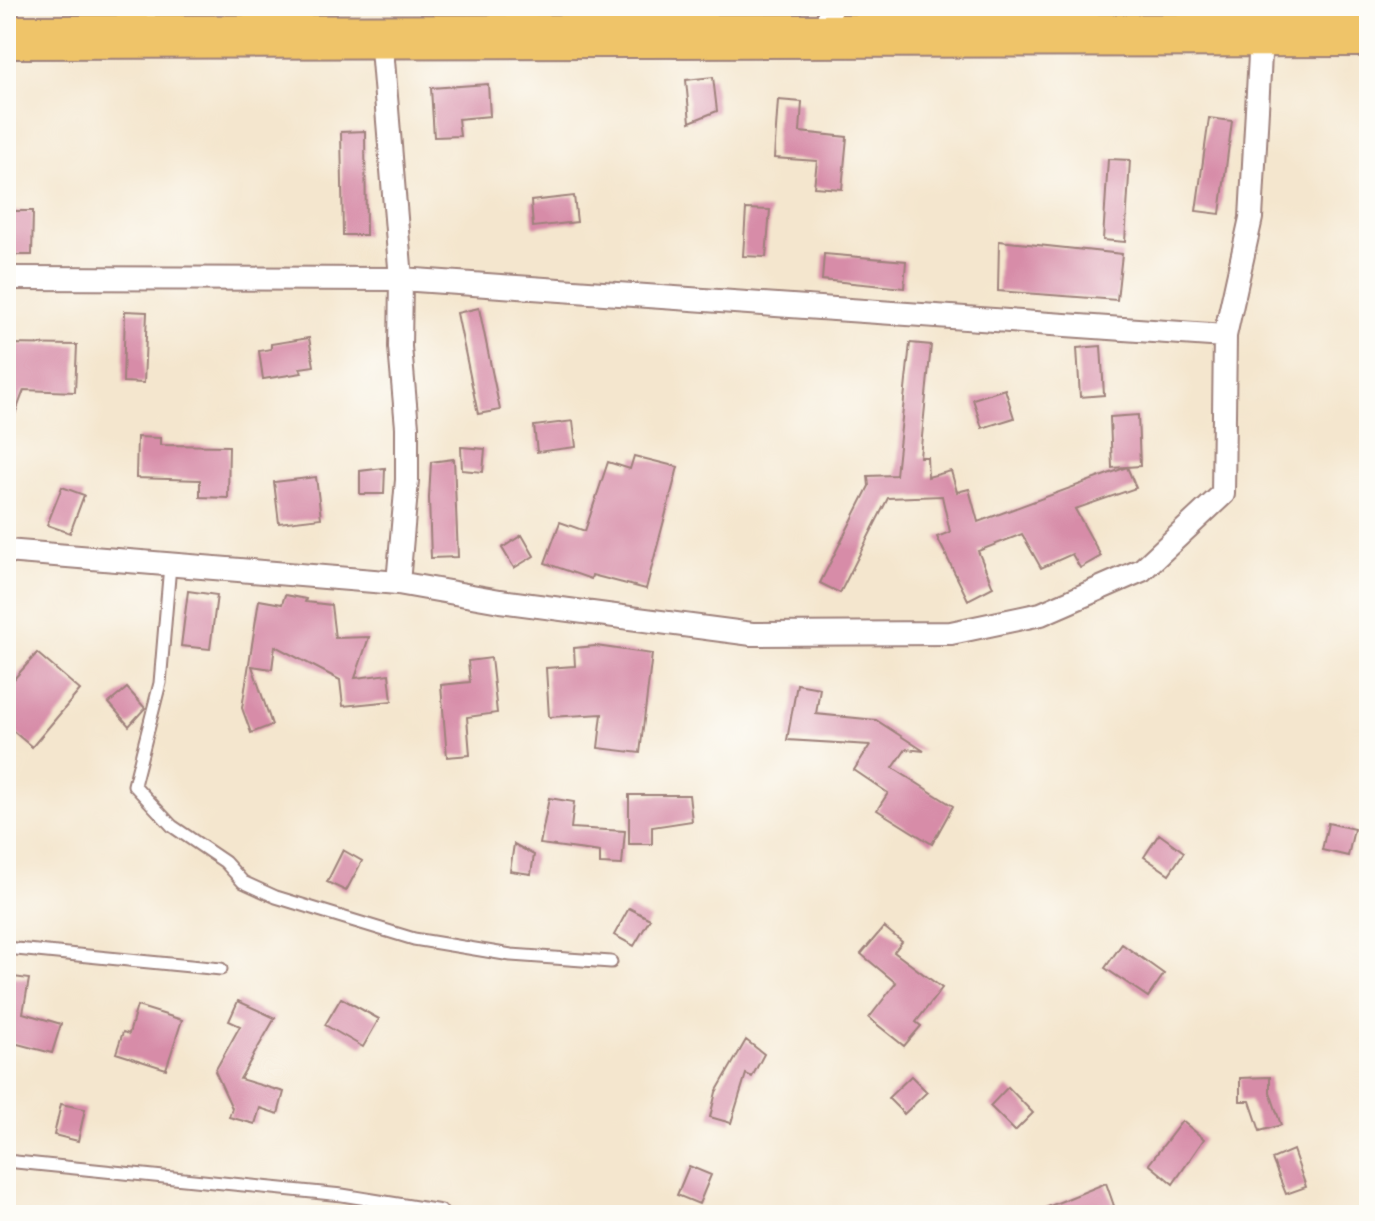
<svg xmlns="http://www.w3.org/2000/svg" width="1375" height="1221" font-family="'Indie Flower',sans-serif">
<rect width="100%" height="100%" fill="#fdfcf7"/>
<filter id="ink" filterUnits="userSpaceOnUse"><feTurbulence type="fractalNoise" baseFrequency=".0125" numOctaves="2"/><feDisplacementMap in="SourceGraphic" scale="16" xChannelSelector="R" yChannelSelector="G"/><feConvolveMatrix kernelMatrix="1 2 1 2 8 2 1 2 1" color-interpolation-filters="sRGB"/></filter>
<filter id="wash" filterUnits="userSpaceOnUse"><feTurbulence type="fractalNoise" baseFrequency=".006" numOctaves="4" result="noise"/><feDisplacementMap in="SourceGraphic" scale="32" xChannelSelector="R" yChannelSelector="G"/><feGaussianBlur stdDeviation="1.8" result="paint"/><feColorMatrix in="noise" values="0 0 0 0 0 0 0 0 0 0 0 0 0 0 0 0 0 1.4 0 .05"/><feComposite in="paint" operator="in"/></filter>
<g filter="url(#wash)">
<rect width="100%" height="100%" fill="#f4e6ce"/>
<g id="blocks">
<!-- building -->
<path fill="#d78ca8" d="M713 77 717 111 690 122 686 80Z
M488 84 490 116 458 119 460 136 434 137 431 88Z
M778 100 802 102 800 132 847 137 842 189 814 187 817 161 774 158Z
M1209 118 1232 121 1220 214 1196 211Z
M365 131 366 235H343L341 132Z
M1108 159 1130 160 1125 242 1103 240Z
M574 196 577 222 533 227 531 201Z
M746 209 770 210 766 257 743 256Z
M8 211H33L32 255H7Z
M999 241 1122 254 1117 300 998 291Z
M824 254 906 261 904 288 822 280Z
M479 308 500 410 478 414 457 313Z
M125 311 147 312 144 383 123 382Z
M309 338 314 366 300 368 302 373 263 379 259 351 271 349V344Z
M910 343 931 345 920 457H927L928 477 951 471 957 492 969 489 978 522 1127 467 1136 488 1075 509 1101 556 1080 568 1072 554 1041 568 1022 534 978 551 993 587 968 600 937 537 950 532 942 496 888 498 840 593 820 583 869 486 868 476 896 475Z
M6 344 77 345 75 392 24 390 8 433Z
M1101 346 1104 395 1080 397 1077 348Z
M1005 389 1014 418 982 428 973 399Z
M1138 415 1140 466 1112 468 1110 417Z
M573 421 576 447 537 452 534 426Z
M137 437 160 438V445L229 446 228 498 200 497V480L136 478Z
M461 447 485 449 483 472 462 470Z
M634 456 678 467 646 589 592 575 591 579 545 563 560 522 585 531 608 462 630 469Z
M454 459 458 557 431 558 429 498 431 462Z
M385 468 384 494H360V471Z
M316 477 321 518 279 523 274 482Z
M62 487 84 495 70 533 47 525Z
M522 535 534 556 514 568 502 548Z
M188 591 217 595 210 649 181 646Z
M285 595 306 599 305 602 331 605 335 638 369 637 355 678 389 674 392 701 343 706 340 680 275 646 272 669 252 666 272 725 251 733 242 708 259 600 282 604Z
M596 646 652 654 640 753 598 748 602 714 549 717 546 668 575 666 574 648Z
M37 653 80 690 32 747 6 725V688Z
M491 658 497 713 467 717 470 755 447 757 441 685 470 682 468 661Z
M797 684 820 688 816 714 876 720 924 751 906 749 893 768 953 806 932 844 877 810 888 793 854 770 870 745 787 740Z
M127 688 145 708 129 726 109 703Z
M629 795H689L692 821 652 827V844H629Z
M549 798 574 802 571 828 625 831 622 865 600 864V852L540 844Z
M1328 823 1354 829 1348 856 1322 850Z
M1159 834 1184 852 1169 874 1144 857Z
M514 844 534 855 531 874 510 871Z
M343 850 362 861 346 891 327 882Z
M629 908 650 919 634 946 614 935Z
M884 927 902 942 894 952 942 988 916 1022 921 1026 904 1046 869 1018 896 983 861 954Z
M1122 944 1164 974 1148 997 1105 968Z
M6 976 29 979 23 1013 61 1024 52 1053 6 1041Z
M341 998 379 1019 363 1047 325 1025Z
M238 1001 275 1018 240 1079 284 1092 278 1114 260 1108 255 1124 229 1117 232 1108 215 1071 240 1026 229 1021Z
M137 1006 182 1020 166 1069 116 1053 123 1032 129 1034Z
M746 1040 764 1054 752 1077 746 1074 731 1123 710 1117 716 1092Z
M911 1076 927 1092 904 1114 888 1098Z
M1270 1077V1092L1281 1125 1260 1131 1250 1101H1240V1078Z
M1008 1087 1033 1113 1015 1131 990 1106Z
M61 1104 85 1109 78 1141 54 1135Z
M1182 1121 1204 1139 1173 1184 1149 1164Z
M1293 1150 1306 1187 1286 1194 1272 1159Z
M689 1166 711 1175 699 1204 677 1195Z
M1106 1183 1114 1206 1089 1215H1028Z"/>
</g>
</g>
<g filter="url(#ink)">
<use href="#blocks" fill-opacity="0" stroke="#9f827c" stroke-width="2"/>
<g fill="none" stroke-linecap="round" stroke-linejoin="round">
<defs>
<path id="lane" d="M170 565 160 683 134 785 172 826 225 862 243 882 276 897 414 939 511 955 611 962
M6 948 221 969
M6 1161 342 1195 441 1211"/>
<path id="street" d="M829 34V6
M144 35V6
M381 36 401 279 400 347 407 427V480L398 583
M6 278 401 279 1225 336
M6 551 398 583 500 601 752 634 951 633 1041 614 1142 570 1223 494 1225 336 1251 218 1261 37 1257 6"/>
<path id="highway" d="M6 37 1369 35"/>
</defs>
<!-- lane casing -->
<use href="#lane" stroke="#9f827c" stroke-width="15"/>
<!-- street casing -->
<use href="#street" stroke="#9f827c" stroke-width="26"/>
<!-- highway casing -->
<use href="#highway" stroke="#9f827c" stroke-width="46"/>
<!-- lane -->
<use href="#lane" stroke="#fff" stroke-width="11"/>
<!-- street -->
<use href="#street" stroke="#fff" stroke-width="22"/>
<!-- highway -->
<use href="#highway" stroke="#efc469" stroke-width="42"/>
</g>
</g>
<!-- margin -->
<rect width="1375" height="1221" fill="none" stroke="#fdfcf7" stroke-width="32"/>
</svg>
